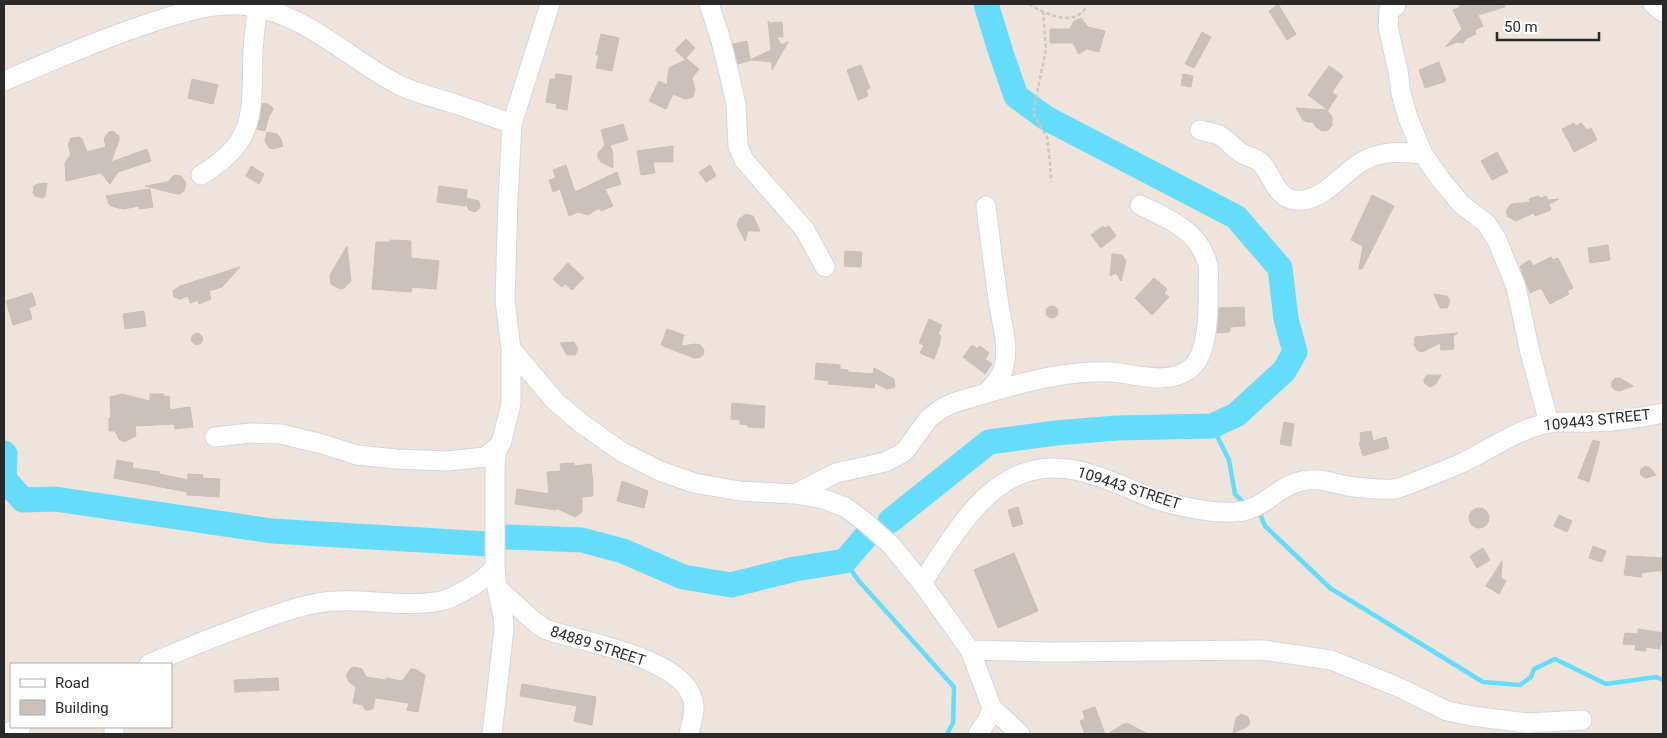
<svg xmlns="http://www.w3.org/2000/svg" width="1667" height="738" font-family="Roboto,sans-serif">
<rect width="100%" height="100%" fill="#eee4db"/>
<g fill="none" stroke-linecap="round" stroke-linejoin="round">
<!-- stream -->
<path stroke="#65dcf9" stroke-width="4.5" d="M1212 426 1229 460 1235 494 1246 505
M1260 514 1265 526 1330 588 1483 682 1520 685 1531 677 1534 669 1555 659 1606 684 1656 677 1663 680
M845 561 858 580 954 687 953 723 947 734"/>
<!-- river -->
<path stroke="#65dcf9" stroke-width="25" d="M4 453 5 454 4 479 23 500 55 499 272 531 488 544
M890 521 989 442 1056 433 1116 428 1212 426 1236 415 1284 371 1295 352 1286 319 1280 268 1236 217 1046 118 1016 96 1001 53 986 4
M506 537 582 540 623 551 683 577 731 585 795 569 845 561 867 535"/>
</g>
<!-- building -->
<path fill="#c9c1bb" stroke="#c9c0b4" d="M1278 4 1296 34 1287 40 1269 11Z
M1458 4H1505V7L1478 15 1483 26 1475 30 1476 34 1467 38 1463 43 1457 42 1445 47 1462 29 1453 10 1460 7Z
M1081 18 1088 27 1105 31 1099 52 1087 49 1079 54 1073 43H1050V29H1070L1074 21Z
M768 21 770 23 782 22 783 37H777L781 45 788 42 772 70V62L751 60 738 64 733 44 747 41 750 60 771 50Z
M1202 32 1211 37 1194 68 1185 64Z
M601 34 619 38 612 71 596 68 599 55H596Z
M686 39 695 48 685 59 675 50Z
M687 59 699 69 692 78 695 89 693 97 685 99 673 94 666 109 649 101 659 81 667 85 669 68Z
M1439 62 1446 81 1425 88 1419 70Z
M861 65 870 88 866 90 868 96 858 100 847 70Z
M1329 66 1343 76 1332 92 1337 96 1328 110 1308 95Z
M556 74 572 76 567 110 556 108 557 104 546 102 550 79H555Z
M1183 74 1193 76 1191 87 1181 85Z
M192 79 218 85 213 104 188 98Z
M266 103 272 107 273 110 269 116 265 131 257 129 262 104Z
M1296 108 1327 110 1332 117V126L1328 130 1322 131 1316 127 1313 122H1307L1303 120Z
M1574 123 1576 126 1581 123 1587 130 1591 128 1597 140 1574 152 1562 129Z
M623 124 628 140 610 145 613 154V168L601 162 598 158V153L605 145 601 130Z
M113 131 119 136V140L111 162 147 149 151 161 118 172 110 184 101 173 66 181 65 163 71 154 68 145 71 138 79 137 82 139 87 152 106 147 104 138 109 132Z
M267 132 277 134 280 137 283 146 273 149 269 148 265 141Z
M673 146V162H653L655 173 641 175 637 151Z
M1497 152 1508 172 1492 180 1481 161Z
M566 165 575 192 617 172 621 184 605 189 613 206 601 211 599 208 588 215 578 212 569 216 560 189 553 192 549 180 556 178 553 170Z
M710 165 716 176 706 182 699 172Z
M251 166 264 174 259 184 246 176Z
M177 175 181 176 186 183 184 191 180 194H177L145 186 168 182 173 176Z
M47 183 45 196 42 198 35 196 33 193 34 186 38 184Z
M439 186 467 190 466 198 479 201 480 208 475 212 469 210 465 202V206L437 202Z
M150 189 153 207 140 209 139 206 123 209 111 206 109 204 106 196Z
M1372 195 1394 206 1362 269H1359L1363 246 1351 240Z
M1538 196 1541 198 1546 196 1548 200 1559 199 1549 204 1551 210 1535 216 1534 213 1516 221 1508 217 1506 211 1511 204 1530 202 1529 199Z
M746 214 753 216 760 231H748L745 241 737 225 739 219Z
M1103 226 1105 228 1109 226 1116 236 1101 248 1091 235Z
M390 240 411 241V258L439 261 436 289 412 287 411 292 372 289 376 242H390Z
M1608 245 1610 260 1590 263 1588 248Z
M347 246 351 281 344 288 340 289 331 284 330 275Z
M845 251 862 252 861 267 844 266Z
M1112 254 1122 255 1126 261 1121 281 1116 273 1110 276Z
M1551 257 1553 260 1558 258 1573 288 1567 291 1569 294 1550 304 1541 288 1530 293 1520 266 1530 260 1533 266Z
M568 263 584 278 572 290 565 284 562 287 553 279Z
M240 267 222 287 209 291 211 299 199 304 198 300 190 303 188 296 180 299 174 297 173 291 180 286Z
M1154 278 1167 289 1164 293 1169 297 1152 315 1135 298Z
M32 293 36 305 29 308 32 319 13 325 6 301Z
M1434 294 1447 296 1450 301 1447 308H1440Z
M1046 312a6 6 0 1 1 12 0a6 6 0 1 1-12 0Z
M1244 307 1245 326 1230 327V332L1217 333 1219 308Z
M144 311 146 326 125 329 123 314Z
M929 319 942 325 938 334 941 336 939 343H940L934 359 920 353 924 345 919 343Z
M667 329 684 335 681 346 696 344 700 345 704 350 703 355 699 358H694L661 345Z
M1458 333 1453 336 1454 349 1441 350 1440 343 1422 352 1417 350 1414 345 1415 337Z
M191.5 339a5.5 5.5 0 1 1 11 0a5.5 5.5 0 1 1-11 0Z
M574 342 578 349 575 355H567L560 343Z
M972 345 977 349 980 346 989 353 985 359 992 364 985 374 963 357Z
M816 363 840 365V369L848 370V372L873 374 874 368 894 379 895 387 887 389 875 383 874 388 828 384 829 381 815 379Z
M1427 375H1441L1436 384 1430 387 1424 383V379Z
M1615 378H1620L1633 386 1619 391 1615 390 1612 387 1611 383Z
M122 394 150 401V394H164V397L169 396 170 410 190 407 193 427 175 429 174 424 135 426 136 436 124 442 119 439 115 431H109V418H111L110 397Z
M732 403 765 406 764 428 748 427V425L740 424V420L731 419Z
M1284 422 1294 424 1291 446 1280 444Z
M1371 431 1373 441 1386 437 1389 448 1363 456 1359 443 1361 442 1360 433Z
M1593 440 1600 442 1589 482 1578 478Z
M117 460 133 463 132 468 160 472 159 474 188 480V474L203 475 202 478 220 479 219 497 187 495V492L114 478Z
M574 463V466L591 464 593 484V496L582 497V512L575 517 556 508V510L515 504 517 489 549 494 547 472 561 471 560 464Z
M1645 466 1650 468 1656 475 1646 478 1643 477 1640 474 1641 469Z
M622 481 648 491 644 508 617 501Z
M1018 507 1023 524 1013 527 1008 510Z
M1469 518a10 10 0 1 1 20 0a10 10 0 1 1-20 0Z
M1559 515 1572 521 1567 532 1554 526Z
M1593 546 1606 551 1602 562 1589 558Z
M1483 548 1490 560 1477 568 1470 556Z
M1014 553 1038 611 998 628 974 570Z
M1627 556 1663 558V571H1655L1641 573 1642 577 1624 575Z
M1502 561 1501 578 1506 581 1499 594 1486 586Z
M1638 629 1663 633V645L1660 644V649L1646 647V651L1635 650 1636 645 1623 644 1625 633 1638 634Z
M354 667 362 669 366 677 386 680V678L402 681 411 669H415L425 675 418 712 407 710 409 703 375 698 373 708 370 710H365L363 705 353 703 356 687 349 682 346 675 351 668Z
M278 678 279 690 235 692 234 680Z
M522 684 596 697 592 725 574 721 577 706 520 696Z
M1095 707 1105 734H1085L1080 721 1085 719 1083 711Z
M1241 714 1248 717 1250 723 1247 727 1233 733 1236 718Z
M1127 723 1129 724 1148 734H1108L1122 725Z"/>
<g fill="none" stroke-linecap="round" stroke-linejoin="round">
<defs>
<path id="minor" d="M550 4 512 124 508 200 505 300 511 349 555 401 581 423 622 452 660 471 694 483 740 491 795 494 823 499 845 507 865 522 891 545 922 583 970 650 992 708 1020 734
M709 4 720 37 729 73 736 105 738 146 744 160 805 230 825 267
M1396 4 1395 7 1389 10 1388 27 1398 71 1401 93 1408 118 1423 154 1441 180 1461 204 1486 223 1497 240 1516 287 1530 352 1549 423
M1653 4 1663 12
M4 81C56 59 108 36 162 19 188 11 214 3 240 5 302 9 349 60 401 86 419 94 437 98 455 104 474 110 493 117 512 124
M1200 130C1206 132 1213 133 1219 135 1228 140 1234 149 1243 154 1249 157 1256 158 1260 162 1273 174 1275 198 1295 200 1321 204 1343 172 1363 161 1383 150 1403 152 1423 154
M201 175C259 141 251 109 253 50 254 36 256 22 257 8
M985 394C993 386 1002 377 1004 366 1009 345 1002 325 999 305 994 272 990 239 986 206
M215 437 250 433 281 434 322 444 357 455 396 459 448 461 485 457 501 444
M795 494 836 473 885 462 897 456 905 451 929 418 941 409 953 403C1004 388 1057 370 1110 372 1135 373 1168 387 1191 368 1208 354 1209 310 1208 289 1208 280 1210 270 1207 262 1199 231 1167 218 1140 205
M922 583C947 545 978 489 1024 473 1071 457 1112 483 1155 499 1176 506 1214 514 1236 512 1264 510 1277 486 1302 481 1317 477 1333 483 1347 486 1362 488 1378 490 1393 489 1402 488 1411 483 1420 480 1435 474 1451 468 1466 461 1490 449 1514 432 1540 425 1556 420 1574 423 1590 422 1614 422 1640 418 1663 413
M497 588 536 623 545 629C583 643 681 656 693 700 696 711 691 724 689 734
M970 650 1051 652 1263 650 1331 660 1398 687 1447 711 1472 716 1527 723 1582 720
M149 664C184 649 219 635 255 622 274 615 293 608 313 604 356 595 399 609 441 601 451 599 460 593 469 588 479 582 487 577 495 567
M5 734 21 727
M114 734V727
M492 734 504 629 503 616 497 588 495 567V467L497 450 501 444 511 404V349
M978 734 988 719 992 708"/>
</defs>
<!-- minor casing -->
<use href="#minor" stroke="#d0d5e4" stroke-width="21"/>
<!-- path -->
<path stroke="#c8c8c8" stroke-width="2.5" stroke-dasharray="4 2.5" stroke-linecap="butt" d="M1029 4C1039 11 1061 21 1074 17 1079 16 1084 10 1087 7
M1043 11 1046 49 1033 113 1047 137 1050 162 1051 182"/>
<!-- minor -->
<use href="#minor" stroke="#fff" stroke-width="19"/>
</g>
<g text-anchor="middle" dominant-baseline="central" stroke-width="4" stroke-linejoin="round" paint-order="stroke">
<!-- street labels -->
<g font-size="15" fill="#2a2a2a" stroke="#fff">
<text transform="translate(1597 420) rotate(-6)">109443 STREET</text>
<text transform="translate(1129 488) rotate(18)">109443 STREET</text>
<text transform="translate(598 646) rotate(18)">84889 STREET</text>
</g>
</g>
<!-- border -->
<rect width="1667" height="738" fill="none" stroke="#2a2a2a" stroke-width="10"/>
<!-- legend -->
<rect x="10" y="663" width="162" height="65" fill="#ffffff" stroke="#aaaaaa"/>
<rect x="20" y="679" width="25" height="8" fill="#ffffff" stroke="#aaaaaa"/>
<text x="55" y="688" font-size="15" fill="#2a2a2a">Road</text>
<rect x="20" y="700" width="25" height="15" fill="#c9c1bb" stroke="#aaaaaa"/>
<text x="55" y="713" font-size="15" fill="#2a2a2a">Building</text>
<!-- scale -->
<path d="M1497 32v8h102v-8" fill="none" stroke="#2a2a2a" stroke-width="2.5"/>
<text x="1504" y="32" font-size="15" fill="#2a2a2a" stroke="#ffffff" stroke-width="4" paint-order="stroke">50 m</text>
</svg>
